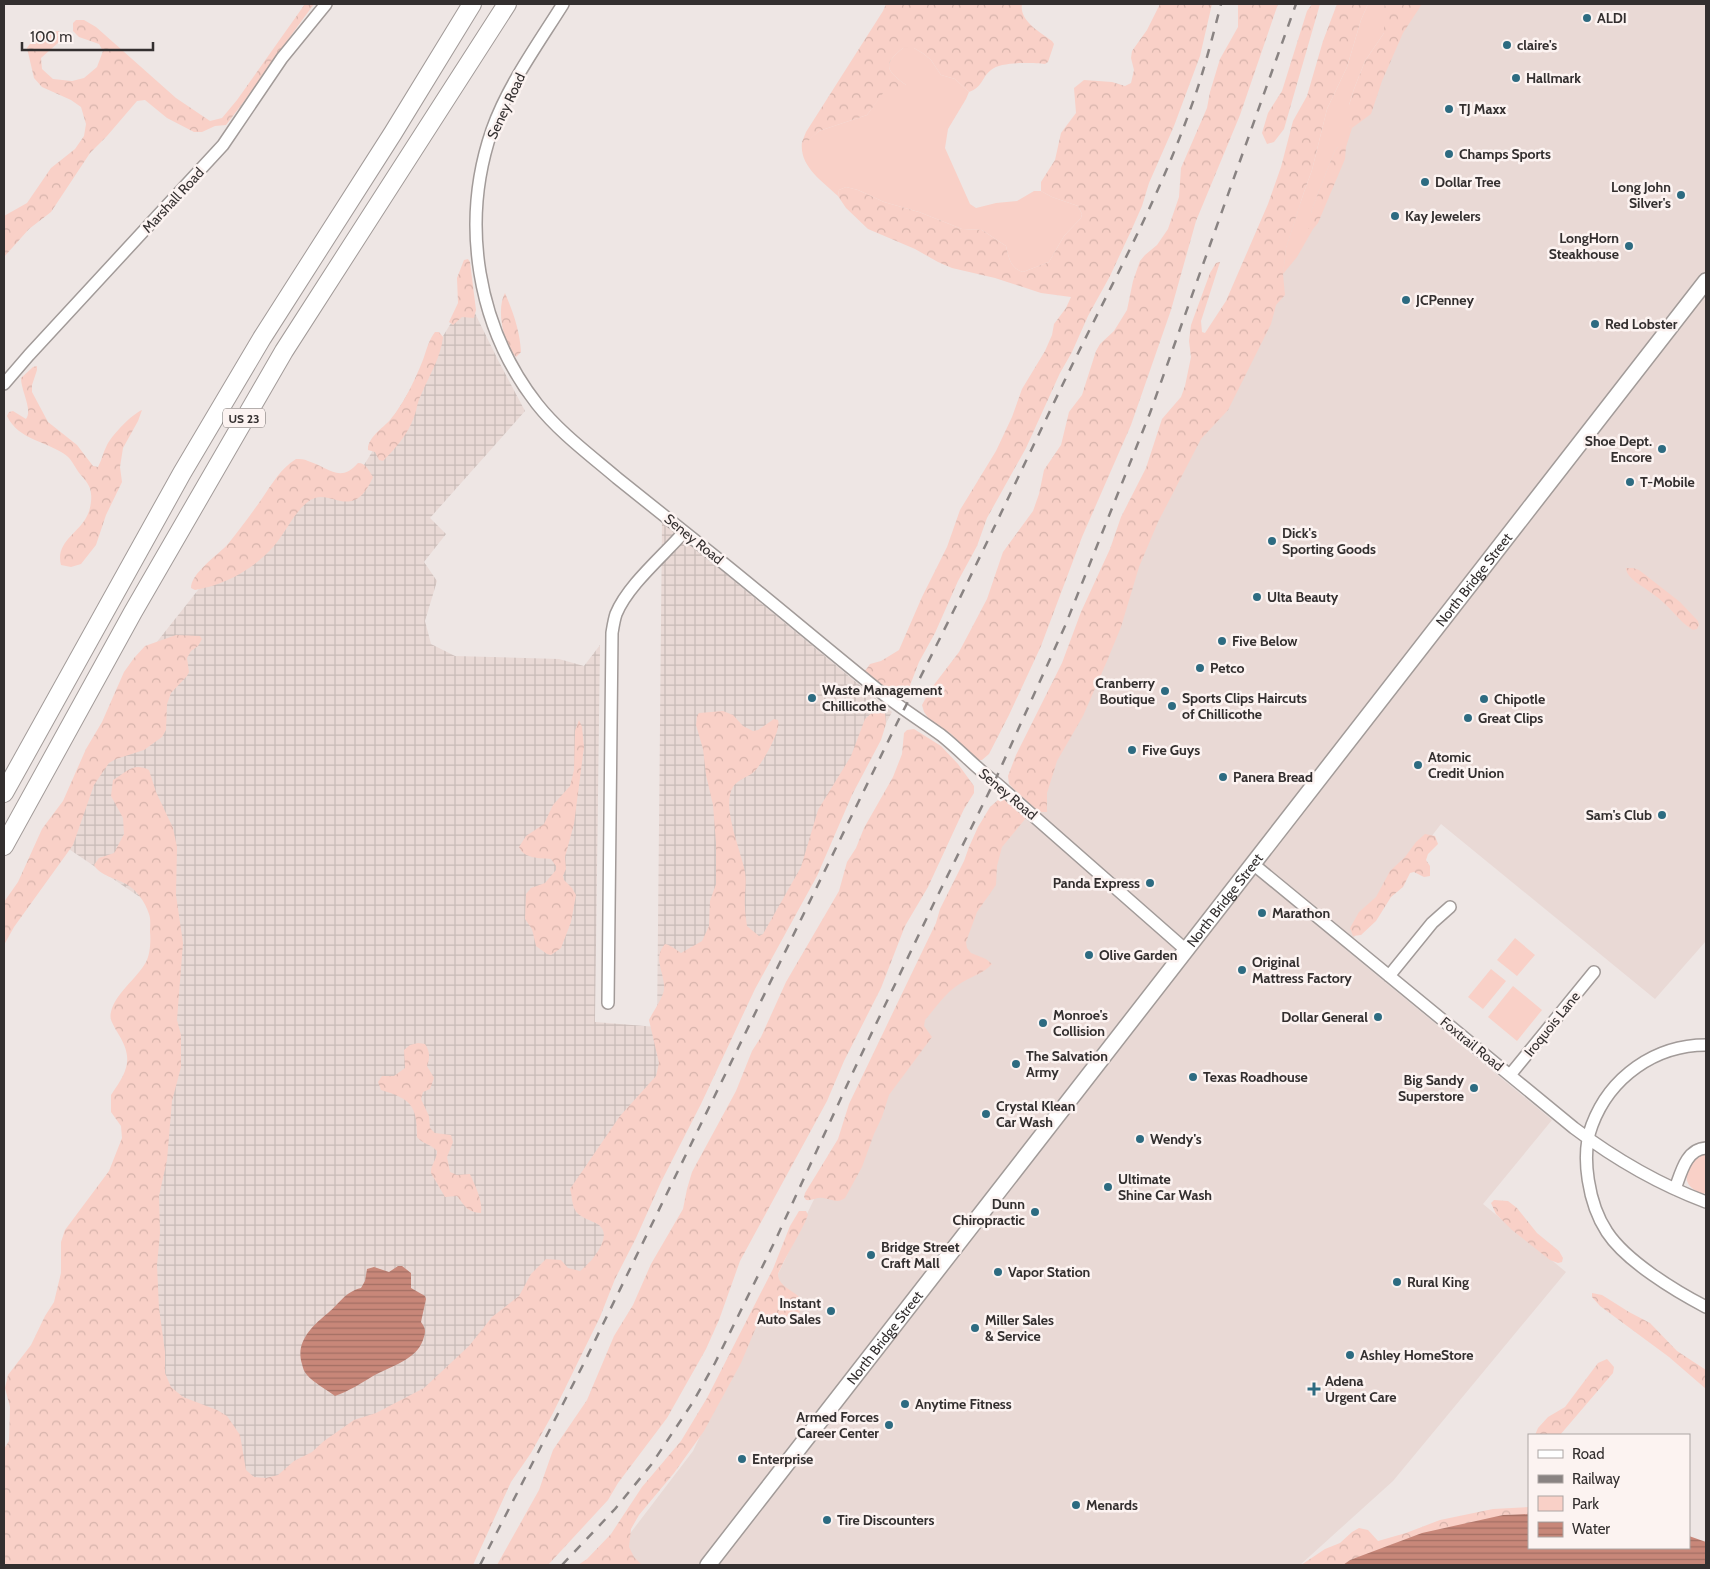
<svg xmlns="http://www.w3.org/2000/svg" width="1710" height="1569" font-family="Cabin,sans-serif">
<defs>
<pattern id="industrial-grid" width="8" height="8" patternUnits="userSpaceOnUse" patternTransform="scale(1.25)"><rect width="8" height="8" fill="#e9d9d5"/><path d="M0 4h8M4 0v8" fill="none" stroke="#c8bbb7"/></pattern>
<pattern id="forest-crowns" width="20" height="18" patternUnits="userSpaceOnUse" patternTransform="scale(1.25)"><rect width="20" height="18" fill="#f9d0c7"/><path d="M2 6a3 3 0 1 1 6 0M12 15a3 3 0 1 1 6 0" fill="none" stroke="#d6b3ab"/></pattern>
<pattern id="water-rules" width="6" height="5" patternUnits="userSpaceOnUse" patternTransform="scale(1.25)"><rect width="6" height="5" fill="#c88779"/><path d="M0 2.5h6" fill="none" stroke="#a36f64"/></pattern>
</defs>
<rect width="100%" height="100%" fill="#eee6e4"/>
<!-- built -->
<path fill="#e9d9d5" d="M1415 4H1706V941L1655 999 1441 824 1345 949 1552 1120 1483 1204 1566 1272 1393 1481 1300 1565H606L693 1451 1257 278Z"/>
<!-- industrial -->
<path fill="url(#industrial-grid)" d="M467 297 498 360 525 411 430 518 446 534 424 562 437 581 425 621 431 644 455 656 559 659 584 666 600 645 595 1022 657 1027 662 521 892 712 769 947 639 1189 580 1290 269 1499 128 1364 162 912 57 841 133 672 294 469 345 496Z"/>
<!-- green -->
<path fill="#f9d0c7" d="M1368 4H1385L1384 9V33L1365 61 1354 89 1349 105V126L1352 128 1346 147H1338L1335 150 1312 209 1309 229H1313L1297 257 1283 274 1286 248 1304 192 1312 170 1327 109 1347 67 1361 20Z
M903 48H914L924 54 931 60 941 75 955 79 969 92 966 99 948 129 945 148 970 204 976 208 996 203 1017 201 1034 191H1041L1052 197 1078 206 1082 214 1081 218 1064 236 1049 262 1023 272C1010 268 1009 258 1006 246L982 230 962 229 919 212 884 202 858 190 846 187 839 190 838 196C822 181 799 166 802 142L805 143 819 131 867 115 884 91 906 85C886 70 882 65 903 48Z
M1515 938 1535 955 1517 976 1497 960Z
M1491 969 1506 981 1483 1009 1468 997Z
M1513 986 1542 1010 1517 1041 1488 1017Z
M1706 1154V1193L1702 1194C1681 1185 1684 1173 1696 1157Z"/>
<!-- forest -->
<path fill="url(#forest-crowns)" d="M305 4H314C284 44 257 86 226 125L215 126 202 132H194L167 118 145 100 137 101 107 136 90 153 51 212 29 229 4 257V216L27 203 51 168 75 149 84 136 86 124 81 107 71 100 42 87 34 78 27 48C35 36 44 32 59 31L61 35 59 42 41 58 42 69 53 79 72 81 84 78 97 67 103 51 99 44 79 37 73 31V23L76 20H84L96 27 176 98 210 121 222 118 237 100Z
M886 4H1022C1019 21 1040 32 1052 41L1054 44 1048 62 1045 64C1033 63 1001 61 991 70 981 78 983 87 969 92L955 79 941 75 931 60 924 54 914 48H903C882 65 886 70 906 85L904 92H884L867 115 819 131 805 144 802 142 806 132 883 11Z
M1160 4H1212L1200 56 1174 126 1149 183 1142 206 1131 231 1110 276 1088 316 1072 352 1060 373 1026 448 987 518 977 546 958 581 935 633 919 662 909 688 901 697 893 695 865 671 870 664 881 661 899 650 922 597 947 547 960 510 996 451 1012 417 1022 389 1045 351 1052 335 1054 324 1066 308 1071 297 1041 293 995 278 952 268 938 262 915 249 868 229 846 208 838 196 839 190 846 187 858 190 884 202 919 212 962 229 982 230 1006 246C1009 258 1010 268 1023 272L1049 262 1064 236 1081 218 1082 214 1078 206 1052 197 1041 191V182L1055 160 1061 133 1076 113 1074 88 1084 80 1112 82 1125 86 1131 83 1134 70 1131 58 1132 51 1147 30Z
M1238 4H1278L1240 115 1196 221 1171 310 1131 425 1082 537 1041 646 1009 715 989 754 982 760H978L950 733 932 723 924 712 922 705 930 690 959 652 987 599 1003 552 1033 511 1039 494 1044 470 1061 445 1069 412 1082 395 1096 351 1100 344 1114 331 1127 310 1133 281 1140 261 1145 255 1157 245 1168 229 1179 197 1181 168 1207 108 1210 92 1220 59 1238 27Z
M1312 4H1320L1284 129 1274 142 1267 144 1262 133 1268 113 1282 91 1307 11Z
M1337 4H1368L1361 20 1347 67 1327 109 1312 170 1304 192 1286 248 1283 274 1285 295 1276 305 1271 324 1228 410 1201 439 1158 522 1139 567 1121 627 1107 661 1083 716 1057 761 1047 793V812H1039C1029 802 1018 794 1009 784L1008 776 1016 755 1062 663 1081 612 1110 549 1121 517 1146 468 1162 419 1181 397 1185 386 1191 357 1189 341 1191 325 1210 273 1216 263 1220 262 1201 321 1202 332 1205 333 1226 301 1268 204 1281 167 1293 121 1307 96 1323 41Z
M1385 4H1422L1403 33 1382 81 1371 114 1352 128 1349 126V105L1354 89 1365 61 1384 33V8Z
M1338 147H1346L1345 159 1318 223 1313 229H1308L1312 209 1335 150Z
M468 259 470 262 476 310 474 318 462 317 453 325 449 322 458 303 457 278 464 260Z
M505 293C513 312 520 331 521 352L516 357C503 344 496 309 505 293Z
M435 332H439L443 337C441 357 429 376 421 395 417 402 417 410 414 417 408 434 396 448 383 461L379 460 375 452 368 450C367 438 383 428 390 420 404 404 417 376 424 357 427 348 429 340 435 332Z
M37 366V370L32 385V392L48 422 77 445 93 466 98 467C102 460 103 452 107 445 113 434 131 415 142 410L138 421 123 448 120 467 122 482 106 515 96 545 81 564 71 567 61 565C55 542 79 533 87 516 90 511 92 500 91 494 91 486 85 480 80 474 76 469 72 460 67 456 48 441 19 441 7 416L9 412 13 411 26 419C33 410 21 391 21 378L33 367Z
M296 459C300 459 304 459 308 461 328 467 340 484 358 463 366 463 369 471 373 477 352 525 330 485 309 501 294 512 286 532 274 546 254 569 225 585 195 590L191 588C191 573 218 555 228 544 240 529 252 513 263 497 272 484 281 468 296 459Z
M1626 568H1633L1639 570 1680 602 1698 621 1699 625 1697 629 1693 630C1680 622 1676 614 1665 604 1657 596 1647 590 1637 583 1632 579 1626 574 1626 568Z
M176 635 200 636 202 639 198 646 191 651 187 658 189 672 187 676 171 693 167 704 166 730 162 737 144 750 116 759 109 763 94 785 73 845 14 927 4 945V902L18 882 42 829 63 801 86 749 102 722 124 672 134 658 145 646Z
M723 711 733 715 743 726 753 731 758 730 774 719 778 720C782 730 762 763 755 771 749 777 738 779 733 787 721 807 741 850 745 872 747 884 744 895 745 907 745 913 746 919 747 926L759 936 763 934 801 867 818 810 851 756 865 719 874 711 885 712 886 724 881 740 852 795 817 876 755 989 701 1104 661 1182 636 1238 615 1279 600 1317 552 1415 531 1453 511 1482 473 1565H4V1449L9 1441 10 1407 5 1388 8 1375 31 1345 45 1316 54 1302 61 1273V1242L65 1230 109 1171 122 1138 121 1126 111 1112V1095C129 1069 134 1058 116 1030 113 1024 109 1019 111 1012 116 992 136 980 146 962 150 955 151 941 150 932 150 927 151 919 149 914 145 902 137 890 126 884 116 878 100 876 94 865L99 858 114 853 124 834 123 818 111 796 113 780C127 772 133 762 149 770L156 792 173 828 177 847 176 895 183 943 177 1020 181 1035V1067L172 1101 167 1160 159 1196 160 1233 157 1265 159 1308 165 1352V1373L171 1387 183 1397 217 1410 227 1416 240 1435 246 1470 254 1477 266 1478 278 1475 294 1461 312 1452 324 1441 354 1420 376 1413 424 1388 469 1346 492 1317 519 1296 531 1274 546 1259 561 1260 568 1268 580 1271C590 1264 614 1237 599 1225 592 1220 578 1218 574 1208 572 1203 572 1195 570 1189L620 1116 656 1076 659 1063 649 1020C653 1012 664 996 664 989 665 972 652 959 665 944 671 945 676 950 681 953L702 941 709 926 710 901 716 884V843L713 805 706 775 703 749 696 725 697 716 699 713Z
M579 720 582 727 584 747 574 824 565 857 566 869 563 876 564 880 572 888 576 895 571 922 561 948 551 955 547 954 536 946 532 929 525 919 526 894 531 888 545 883 556 870V866L551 859C540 858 524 859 519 847L526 836 544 824 553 805 570 786 574 770 575 731Z
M914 729 941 746 958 764 974 786V793L964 809 928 887 905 926 881 988 844 1061 827 1101 740 1261 719 1320 706 1349 667 1418 618 1483 608 1500 548 1565H497L539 1490 553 1450 587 1400 614 1336 633 1305 651 1264 683 1209 687 1189 692 1172 736 1091 752 1051 761 1037 786 982 839 891 847 862 856 848 864 828 893 777 902 754 904 733 907 730Z
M1005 799 1020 810 1026 818 1002 847 997 866 996 885 977 912 966 942 967 948 971 953 986 959 992 964C983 974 969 977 958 985 945 993 935 1009 925 1020L924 1026 932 1037 889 1095 882 1117 874 1134 862 1167 845 1198C837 1204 832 1199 823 1198 817 1197 812 1201 806 1200L804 1197 805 1193 838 1139 849 1104 921 954 936 923 940 909 964 861 969 847 978 827 990 807 998 800Z
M1425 834 1435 836 1438 844 1428 854 1426 860 1430 866V876L1424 877 1414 872 1410 873 1403 887 1391 897 1376 921 1361 935 1353 936 1350 928 1359 912 1376 897 1390 871 1405 857 1416 842Z
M418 1043 425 1044C430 1051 430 1058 427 1066L434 1078 430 1089 423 1092 421 1099 429 1116 430 1128 435 1133 451 1135 453 1142 447 1157 450 1172 457 1175 470 1174C475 1186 483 1200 481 1213 467 1212 465 1206 457 1196L445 1197 431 1173C430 1166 437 1160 437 1151 430 1143 422 1144 417 1137 417 1105 411 1099 381 1090L378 1082 382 1076H394L405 1068 404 1050 410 1045Z
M1494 1200 1508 1201 1517 1208 1537 1233 1559 1251 1563 1258 1562 1262 1558 1263 1550 1260 1512 1230 1496 1214 1491 1203Z
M799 1211H806L808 1215C800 1235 787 1253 778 1274 778 1288 798 1291 804 1303 794 1328 786 1323 763 1320L757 1325 741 1363 704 1431 674 1473 639 1515 631 1529 629 1547 634 1557 642 1565H578L587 1559 611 1534 642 1487 681 1441 707 1398 773 1269 790 1226Z
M1592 1293 1602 1295 1629 1312 1650 1323 1677 1351 1706 1370V1389L1669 1357 1600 1306 1592 1297Z
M1607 1359 1614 1367 1613 1373 1560 1435H1535L1538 1428 1548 1417 1565 1407 1598 1363Z
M1529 1507V1514L1503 1515 1350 1560 1343 1565H1301L1325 1549 1340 1543 1352 1532 1359 1528 1368 1530 1378 1541 1406 1533 1440 1520 1493 1509Z"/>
<!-- water -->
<path fill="url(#water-rules)" d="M398 1266H402L411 1273V1288L425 1296 426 1299 421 1322C426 1329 426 1331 423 1340 416 1360 391 1366 373 1376 360 1384 349 1391 335 1396 326 1389 314 1383 307 1375 304 1372 303 1368 302 1364 295 1342 312 1326 328 1313 340 1303 345 1292 361 1288L365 1281 367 1269 374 1267 389 1272Z
M1529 1514V1548H1689V1536L1706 1542V1565H1343L1350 1560 1422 1533 1503 1515Z"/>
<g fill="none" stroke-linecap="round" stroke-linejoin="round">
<defs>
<path id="minor" d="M563 4C538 44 508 85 492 130 460 223 477 327 537 404 559 432 590 455 617 478 652 506 687 534 722 562 774 604 826 648 878 690 898 706 920 720 941 735 960 750 976 768 996 783L1186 950
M4 384 29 355 223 145 282 58 326 4
M1253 864 1574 1128C1615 1159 1658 1184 1706 1202
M1389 976 1432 923 1450 907
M608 1003 612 633C613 627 614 620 616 614 628 585 663 556 684 532
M1706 1045C1655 1045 1610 1077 1592 1125 1580 1156 1589 1205 1607 1232 1626 1261 1675 1291 1706 1307
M1510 1075 1594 972
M1675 1189C1681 1173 1686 1149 1706 1148"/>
<g id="major">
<path id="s1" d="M708 1565 1706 281"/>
</g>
<path id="highway" d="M4 793 182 473 262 338 393 133 472 4
M4 846 133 612 284 351 507 4"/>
</defs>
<!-- minor casing -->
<use href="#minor" stroke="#a29b99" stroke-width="14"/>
<!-- major casing -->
<use href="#major" stroke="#a29b99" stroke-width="18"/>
<!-- highway casing -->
<use href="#highway" stroke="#a29b99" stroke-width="20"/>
<!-- minor -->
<use href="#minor" stroke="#fff" stroke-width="11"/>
<!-- major -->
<use href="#major" stroke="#fff" stroke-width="15"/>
<!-- highway -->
<use href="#highway" stroke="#fff" stroke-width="18"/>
<!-- rail -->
<path stroke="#898382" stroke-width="2.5" stroke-dasharray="9 9" stroke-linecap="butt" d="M480 1565 584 1363 900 717C956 609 1008 498 1061 388 1105 296 1156 206 1190 110 1203 75 1212 39 1221 4
M562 1565 615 1509 651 1465 693 1402 715 1363 775 1241 854 1070 933 905 997 776 1065 626 1150 413 1296 4"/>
</g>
<!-- markers -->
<g fill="#2d6b81" stroke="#fcf3f1" stroke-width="2">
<circle cx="1587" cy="18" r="5"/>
<circle cx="1507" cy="45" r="5"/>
<circle cx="1516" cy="78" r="5"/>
<circle cx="1449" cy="109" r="5"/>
<circle cx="1449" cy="154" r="5"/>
<circle cx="1425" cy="182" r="5"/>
<circle cx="1681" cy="195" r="5"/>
<circle cx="1395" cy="216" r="5"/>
<circle cx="1629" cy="246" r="5"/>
<circle cx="1406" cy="300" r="5"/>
<circle cx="1595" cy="324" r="5"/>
<circle cx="1662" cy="449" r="5"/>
<circle cx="1630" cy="482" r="5"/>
<circle cx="1272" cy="541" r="5"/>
<circle cx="1257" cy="597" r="5"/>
<circle cx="1222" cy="641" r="5"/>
<circle cx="1200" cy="668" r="5"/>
<circle cx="1165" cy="691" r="5"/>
<circle cx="812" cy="698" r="5"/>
<circle cx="1484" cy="699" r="5"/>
<circle cx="1172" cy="706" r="5"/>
<circle cx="1468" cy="718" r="5"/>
<circle cx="1132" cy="750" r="5"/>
<circle cx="1418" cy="765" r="5"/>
<circle cx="1223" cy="777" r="5"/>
<circle cx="1662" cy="815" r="5"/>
<circle cx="1150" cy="883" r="5"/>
<circle cx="1262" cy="913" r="5"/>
<circle cx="1089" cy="955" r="5"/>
<circle cx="1242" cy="970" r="5"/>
<circle cx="1378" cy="1017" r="5"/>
<circle cx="1043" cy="1023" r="5"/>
<circle cx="1016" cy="1064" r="5"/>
<circle cx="1193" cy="1077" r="5"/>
<circle cx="1474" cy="1088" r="5"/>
<circle cx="986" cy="1114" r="5"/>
<circle cx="1140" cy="1139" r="5"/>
<circle cx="1108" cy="1187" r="5"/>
<circle cx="1035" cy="1212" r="5"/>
<circle cx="871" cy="1255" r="5"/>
<circle cx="998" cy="1272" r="5"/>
<circle cx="1397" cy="1282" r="5"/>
<circle cx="831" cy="1311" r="5"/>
<circle cx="975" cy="1328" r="5"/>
<circle cx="1350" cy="1355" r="5"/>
<path d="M1311.5 1381.5h5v5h5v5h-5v5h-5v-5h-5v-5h5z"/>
<circle cx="905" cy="1404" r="5"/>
<circle cx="889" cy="1425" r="5"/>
<circle cx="742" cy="1459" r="5"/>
<circle cx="1076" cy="1505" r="5"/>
<circle cx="827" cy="1520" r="5"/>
</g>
<g text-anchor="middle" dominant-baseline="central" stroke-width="5" stroke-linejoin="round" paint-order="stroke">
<!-- shield labels -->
<rect fill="#fcf3f1" stroke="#6f6a69" stroke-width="1" x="223" y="408.5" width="42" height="19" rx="4"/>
<g font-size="12" font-weight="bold" fill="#332f2f">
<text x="244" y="418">US 23</text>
</g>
<!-- poi labels -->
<g font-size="14" font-weight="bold" fill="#332f2f" stroke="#fcf3f1" text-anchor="start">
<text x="1597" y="18">ALDI</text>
<text x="1517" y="45">claire's</text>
<text x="1526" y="78">Hallmark</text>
<text x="1459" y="109">TJ Maxx</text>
<text x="1459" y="154">Champs Sports</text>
<text x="1435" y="182">Dollar Tree</text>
<text x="1671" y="187" text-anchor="end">Long John<tspan x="1671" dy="16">Silver's</tspan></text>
<text x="1405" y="216">Kay Jewelers</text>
<text x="1619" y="238" text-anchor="end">LongHorn<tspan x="1619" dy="16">Steakhouse</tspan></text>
<text x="1416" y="300">JCPenney</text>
<text x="1605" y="324">Red Lobster</text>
<text x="1652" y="441" text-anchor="end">Shoe Dept.<tspan x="1652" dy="16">Encore</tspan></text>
<text x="1640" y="482">T-Mobile</text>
<text x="1282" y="533">Dick's<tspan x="1282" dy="16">Sporting Goods</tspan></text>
<text x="1267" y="597">Ulta Beauty</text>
<text x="1232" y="641">Five Below</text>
<text x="1210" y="668">Petco</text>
<text x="1155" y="683" text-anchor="end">Cranberry<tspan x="1155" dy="16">Boutique</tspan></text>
<text x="822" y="690">Waste Management<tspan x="822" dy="16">Chillicothe</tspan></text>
<text x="1182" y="698">Sports Clips Haircuts<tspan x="1182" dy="16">of Chillicothe</tspan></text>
<text x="1494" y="699">Chipotle</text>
<text x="1478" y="718">Great Clips</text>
<text x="1142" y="750">Five Guys</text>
<text x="1428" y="757">Atomic<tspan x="1428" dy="16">Credit Union</tspan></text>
<text x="1233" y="777">Panera Bread</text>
<text x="1652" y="815" text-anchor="end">Sam's Club</text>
<text x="1140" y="883" text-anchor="end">Panda Express</text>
<text x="1272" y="913">Marathon</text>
<text x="1099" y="955">Olive Garden</text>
<text x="1252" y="962">Original<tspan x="1252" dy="16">Mattress Factory</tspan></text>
<text x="1053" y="1015">Monroe's<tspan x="1053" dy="16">Collision</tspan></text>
<text x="1368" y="1017" text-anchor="end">Dollar General</text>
<text x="1026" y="1056">The Salvation<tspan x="1026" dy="16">Army</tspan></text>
<text x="1203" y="1077">Texas Roadhouse</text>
<text x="1464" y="1080" text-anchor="end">Big Sandy<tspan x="1464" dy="16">Superstore</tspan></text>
<text x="996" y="1106">Crystal Klean<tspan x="996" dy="16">Car Wash</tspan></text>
<text x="1150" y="1139">Wendy's</text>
<text x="1118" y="1179">Ultimate<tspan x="1118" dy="16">Shine Car Wash</tspan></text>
<text x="1025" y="1204" text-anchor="end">Dunn<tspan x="1025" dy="16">Chiropractic</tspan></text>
<text x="881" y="1247">Bridge Street<tspan x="881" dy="16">Craft Mall</tspan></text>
<text x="1008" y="1272">Vapor Station</text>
<text x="1407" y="1282">Rural King</text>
<text x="821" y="1303" text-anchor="end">Instant<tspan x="821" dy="16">Auto Sales</tspan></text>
<text x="985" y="1320">Miller Sales<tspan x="985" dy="16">&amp; Service</tspan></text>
<text x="1360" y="1355">Ashley HomeStore</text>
<text x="1325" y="1381">Adena<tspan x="1325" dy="16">Urgent Care</tspan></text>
<text x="915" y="1404">Anytime Fitness</text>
<text x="879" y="1417" text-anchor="end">Armed Forces<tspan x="879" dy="16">Career Center</tspan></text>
<text x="752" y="1459">Enterprise</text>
<text x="1086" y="1505">Menards</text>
<text x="837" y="1520">Tire Discounters</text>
</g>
<!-- street labels -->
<g font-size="14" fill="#332f2f" stroke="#fcf3f1">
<text transform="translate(506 106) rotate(-65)">Seney Road</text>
<text transform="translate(173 200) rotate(-47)">Marshall Road</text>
<text transform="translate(694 539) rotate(39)">Seney Road</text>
<text stroke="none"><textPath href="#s1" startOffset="1248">North Bridge Street</textPath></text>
<text transform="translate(1008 794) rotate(40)">Seney Road</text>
<text stroke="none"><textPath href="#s1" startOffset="842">North Bridge Street</textPath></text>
<text transform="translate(1552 1024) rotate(-51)">Iroquois Lane</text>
<text transform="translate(1472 1044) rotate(39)">Foxtrail Road</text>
<text stroke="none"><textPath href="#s1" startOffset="288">North Bridge Street</textPath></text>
</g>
</g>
<!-- border -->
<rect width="1710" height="1569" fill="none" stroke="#332f2f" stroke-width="10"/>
<!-- legend -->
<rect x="1528" y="1434" width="162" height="115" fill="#fcf3f1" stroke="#aca5a3"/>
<rect x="1538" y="1450" width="25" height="8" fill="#ffffff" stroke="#aca5a3"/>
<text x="1572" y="1459" font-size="15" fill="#332f2f">Road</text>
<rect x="1538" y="1475" width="25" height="8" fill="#898382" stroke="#aca5a3"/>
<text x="1572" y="1484" font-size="15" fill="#332f2f">Railway</text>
<rect x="1538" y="1496" width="25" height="15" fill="#f9d0c7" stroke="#aca5a3"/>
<text x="1572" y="1509" font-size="15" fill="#332f2f">Park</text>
<rect x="1538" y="1522" width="25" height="15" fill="url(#water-rules)" stroke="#aca5a3"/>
<text x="1572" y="1534" font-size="15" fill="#332f2f">Water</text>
<!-- scale -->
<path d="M22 42v8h131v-8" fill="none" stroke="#332f2f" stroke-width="2.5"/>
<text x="30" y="42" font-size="15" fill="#332f2f" stroke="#fcf3f1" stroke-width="4" paint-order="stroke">100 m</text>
</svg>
